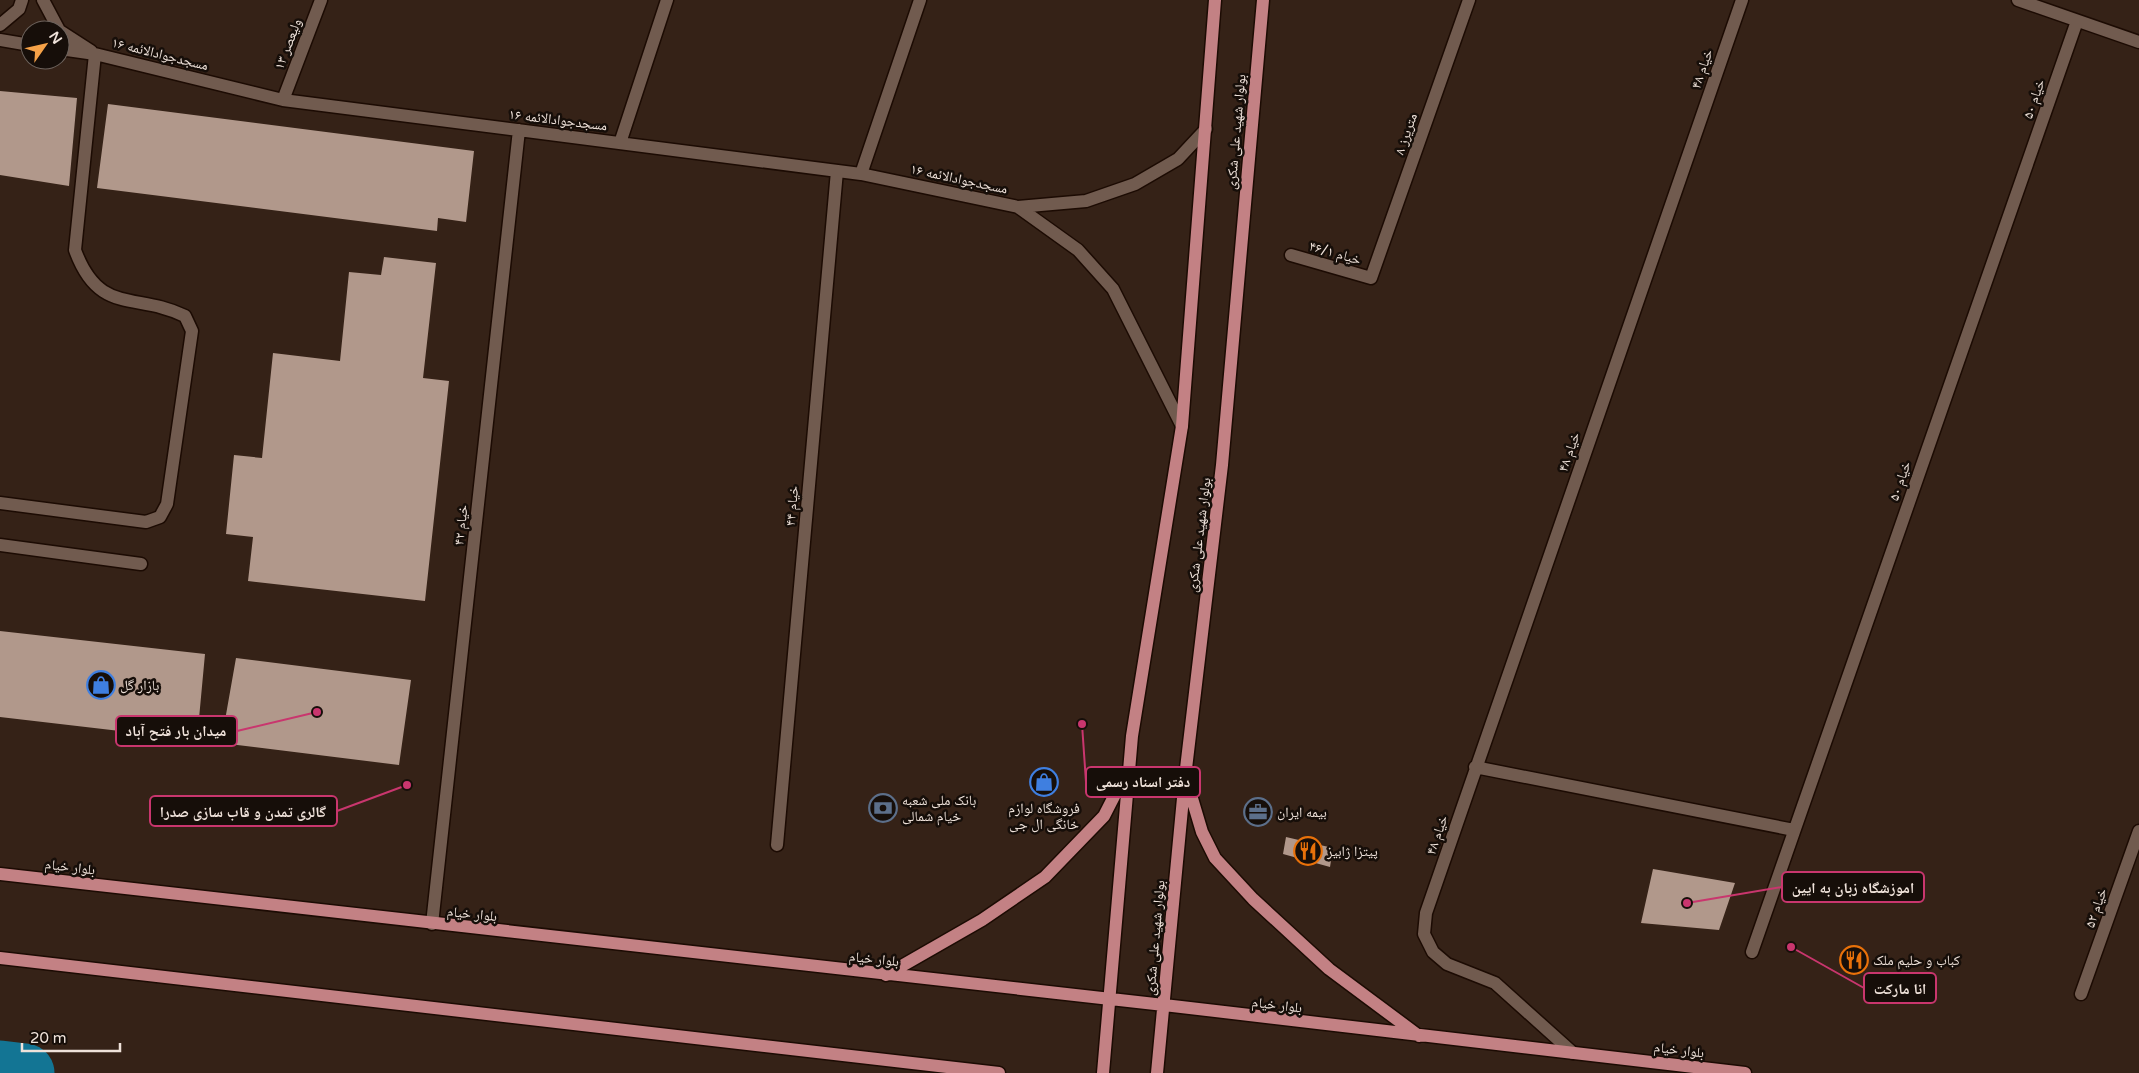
<svg xmlns="http://www.w3.org/2000/svg" width="2139" height="1073" font-family="'Varela Round','Noto Naskh Arabic',sans-serif">
<rect width="100%" height="100%" fill="#352217"/>
<g fill="none" stroke-linecap="round" stroke-linejoin="round">
<!-- river -->
<path stroke="#137594" stroke-width="59" d="M0 1070 25 1073"/>
</g>
<!-- building -->
<path fill="#b1988b" d="M0 91 77 98 69 186 0 175Z
M108 104 474 151 466 222 438 218 437 231 97 188Z
M384 257 436 263 423 378 449 381 425 601 248 581 253 537 226 534 234 455 262 458 273 353 340 361 349 272 381 275Z
M0 631 205 654 197 740 0 717Z
M236 658 411 680 399 765 221 743Z
M1286 837 1333 848 1330 867 1283 854Z
M1653 869 1735 883 1719 930 1641 923Z"/>
<g fill="none" stroke-linecap="round" stroke-linejoin="round">
<defs>
<path id="minor" d="M43 0 59 30
M2018 0 2139 42
M0 25 19 9 22 0
M60 31 91 51
M0 40 30 45
M60 49 95 54 283 100 861 174 1018 207 1086 201 1135 184 1178 159 1206 129
M283 100 321 0
M620 143 667 0
M861 174 920 0
M1018 207 1078 250 1113 289 1182 426
M1291 255 1371 278 1469 0
M0 503 146 522 160 517 167 504 192 331 185 316C136 292 99 316 75 250L95 54
M0 545 141 564
M1475 767 1794 830
M777 845 837 171
M432 924 519 130
M1752 952 2077 21
M2081 994 2139 831
M1573 1053 1495 983 1447 964 1433 952 1424 934 1426 913 1742 0"/>
<path id="major" d="M1188 785 1202 832 1215 858 1253 899 1329 969 1419 1036
M0 874 1164 1005 1745 1073
M0 958 999 1073
M886 975 982 920 1045 877 1104 816 1125 775
M1103 1073 1132 736 1182 426 1215 0
M1157 1073 1185 777 1222 465 1263 0"/>
</defs>
<!-- minor casing -->
<use href="#minor" stroke="#1c0b03" stroke-width="15"/>
<!-- major casing -->
<use href="#major" stroke="#1c0b03" stroke-width="15"/>
<!-- minor -->
<use href="#minor" stroke="#715b4f" stroke-width="12"/>
<!-- major -->
<use href="#major" stroke="#c38184" stroke-width="12"/>
</g>
<!-- icons -->
<defs>
<symbol id="shop-ring" viewBox="-11 -11 22 22"><circle r="9.5" fill="#160e09" stroke="#3f7fe0" stroke-width="1.5"/><path d="M-5-2.5h2.3a2.7 3.5 0 0 1 5.4 0H5L5.5 6h-11ZM-1.5-2.5h3a1.5 2.3 0 0 0-3 0Z" fill="#3f7fe0"/></symbol>
<symbol id="bank-ring" viewBox="-11 -11 22 22"><circle r="9.5" fill="#160e09" stroke="#5c6f8a" stroke-width="1.5"/><path d="M-6-4H6V4H-6ZM0-2.3a2.3 2.3 0 1 0 0 4.6a2.3 2.3 0 1 0 0-4.6Z" fill="#5c6f8a"/></symbol>
<symbol id="office-ring" viewBox="-11 -11 22 22"><circle r="9.5" fill="#160e09" stroke="#5c6f8a" stroke-width="1.5"/><path d="M-6-3h4V-5.5h4V-3h4V5H-6ZM-1-4.5V-3h2v-1.5ZM-6 0V1H6V0Z" fill="#5c6f8a"/></symbol>
<symbol id="restaurant-ring" viewBox="-11 -11 22 22"><circle r="9.5" fill="#160e09" stroke="#e8710a" stroke-width="1.5"/><path d="M-5-6h1v4h1v-4h1v4h1v-4h1v5L-1.5 .5V6h-2V.5L-5-1ZM5-6V6H3V1.5H1.5Q1.5-4 5-6Z" fill="#e8710a"/></symbol>
</defs>
<g fill-rule="evenodd">
<use href="#shop-ring" x="85" y="669" width="32" height="32"/>
<use href="#shop-ring" x="1028" y="766" width="32" height="32"/>
<use href="#bank-ring" x="867" y="792" width="32" height="32"/>
<use href="#office-ring" x="1242" y="796" width="32" height="32"/>
<use href="#restaurant-ring" x="1292" y="835" width="32" height="32"/>
<use href="#restaurant-ring" x="1838" y="944" width="32" height="32"/>
</g>
<g text-anchor="middle" dominant-baseline="central" stroke-width="5" stroke-linejoin="round" paint-order="stroke">
<!-- street labels -->
<g font-size="14" fill="#efe2da" stroke="#160e09">
<text transform="translate(288 44) rotate(-69)">ولیعصر ۱۳</text>
<text transform="translate(160 54) rotate(14)">مسجدجوادالائمه ۱۶</text>
<text transform="translate(1702 69) rotate(-71)">خیام ۴۸</text>
<text transform="translate(2034 99) rotate(-71)">خیام ۵۰</text>
<text transform="translate(558 120) rotate(7)">مسجدجوادالائمه ۱۶</text>
<text transform="translate(1236 132) rotate(-85)">بولوار شهید علی شکری</text>
<text transform="translate(1406 134) rotate(-71)">۸ متریرز</text>
<text transform="translate(959 179) rotate(12)">مسجدجوادالائمه ۱۶</text>
<text transform="translate(1335 253) rotate(16)">خیام ۴۶/۱</text>
<text transform="translate(1569 452) rotate(-71)">خیام ۴۸</text>
<text transform="translate(1900 481) rotate(-71)">خیام ۵۰</text>
<text transform="translate(792 506) rotate(-85)">خیام ۴۴</text>
<text transform="translate(461 525) rotate(-84)">خیام ۴۲</text>
<text transform="translate(1199 535) rotate(-83)">بولوار شهید علی شکری</text>
<text transform="translate(1437 835) rotate(-71)">خیام ۴۸</text>
<text transform="translate(70 867) rotate(7)">بلوار خیام</text>
<text transform="translate(2096 908) rotate(-71)">خیام ۵۲</text>
<text transform="translate(472 914) rotate(6)">بلوار خیام</text>
<text transform="translate(1155 938) rotate(-85)">بولوار شهید علی شکری</text>
<text transform="translate(874 959) rotate(6)">بلوار خیام</text>
<text transform="translate(1277 1005) rotate(7)">بلوار خیام</text>
<text transform="translate(1679 1050) rotate(7)">بلوار خیام</text>
</g>
<!-- poi labels -->
<g font-size="14" fill="#efe2da" stroke="#160e09" text-anchor="start">
<text x="120" y="685">بازار گل</text>
<text x="902" y="800">بانک ملی شعبه<tspan x="902" dy="16">خیام شمالی</tspan></text>
<text x="1044" y="808" text-anchor="middle">فروشگاه لوازم<tspan x="1044" dy="16">خانگی ال جی</tspan></text>
<text x="1277" y="812">بیمه ایران</text>
<text x="1327" y="851">پیتزا ژابیز</text>
<text x="1873" y="960">کباب و حلیم ملک</text>
</g>
</g>
<!-- callouts -->
<path fill="none" stroke="#c9366e" stroke-width="2" d="M317 712L237 731M1082 724L1086 782M407 785L337 811M1687 903L1782 887M1791 947L1864 988"/>
<g fill="#c9366e" stroke="#160e09" stroke-width="2">
<circle cx="317" cy="712" r="5"/>
<circle cx="1082" cy="724" r="5"/>
<circle cx="407" cy="785" r="5"/>
<circle cx="1687" cy="903" r="5"/>
<circle cx="1791" cy="947" r="5"/>
</g>
<g fill="#160e09" stroke="#c9366e" stroke-width="2">
<rect x="116" y="716" width="121" height="30" rx="5"/>
<rect x="1086" y="767" width="114" height="30" rx="5"/>
<rect x="150" y="796" width="187" height="30" rx="5"/>
<rect x="1782" y="872" width="142" height="30" rx="5"/>
<rect x="1864" y="973" width="72" height="30" rx="5"/>
</g>
<g font-size="15" text-anchor="middle" font-weight="bold" fill="#efe2da">
<text x="176" y="736">میدان بار فتح آباد</text>
<text x="1143" y="787">دفتر اسناد رسمی</text>
<text x="243" y="817">گالری تمدن و قاب سازی صدرا</text>
<text x="1853" y="893">اموزشگاه زبان به ایین</text>
<text x="1900" y="994">انا مارکت</text>
</g>
<!-- north arrow -->
<g transform="translate(45 45) rotate(56)"><circle r="24" fill="#160e09" stroke="#6d635d"/>
<path d="M0-4L9 19L0 12L-9 19Z" fill="#f6a248"/>
<text y="-8" font-size="14" font-weight="bold" text-anchor="middle" fill="#efe2da">N</text>
</g>
<!-- scale -->
<path d="M22 1043v8h98v-8" fill="none" stroke="#efe2da" stroke-width="2.5"/>
<text x="30" y="1043" font-size="15" fill="#efe2da" stroke="#160e09" stroke-width="4" paint-order="stroke">20 m</text>
</svg>
